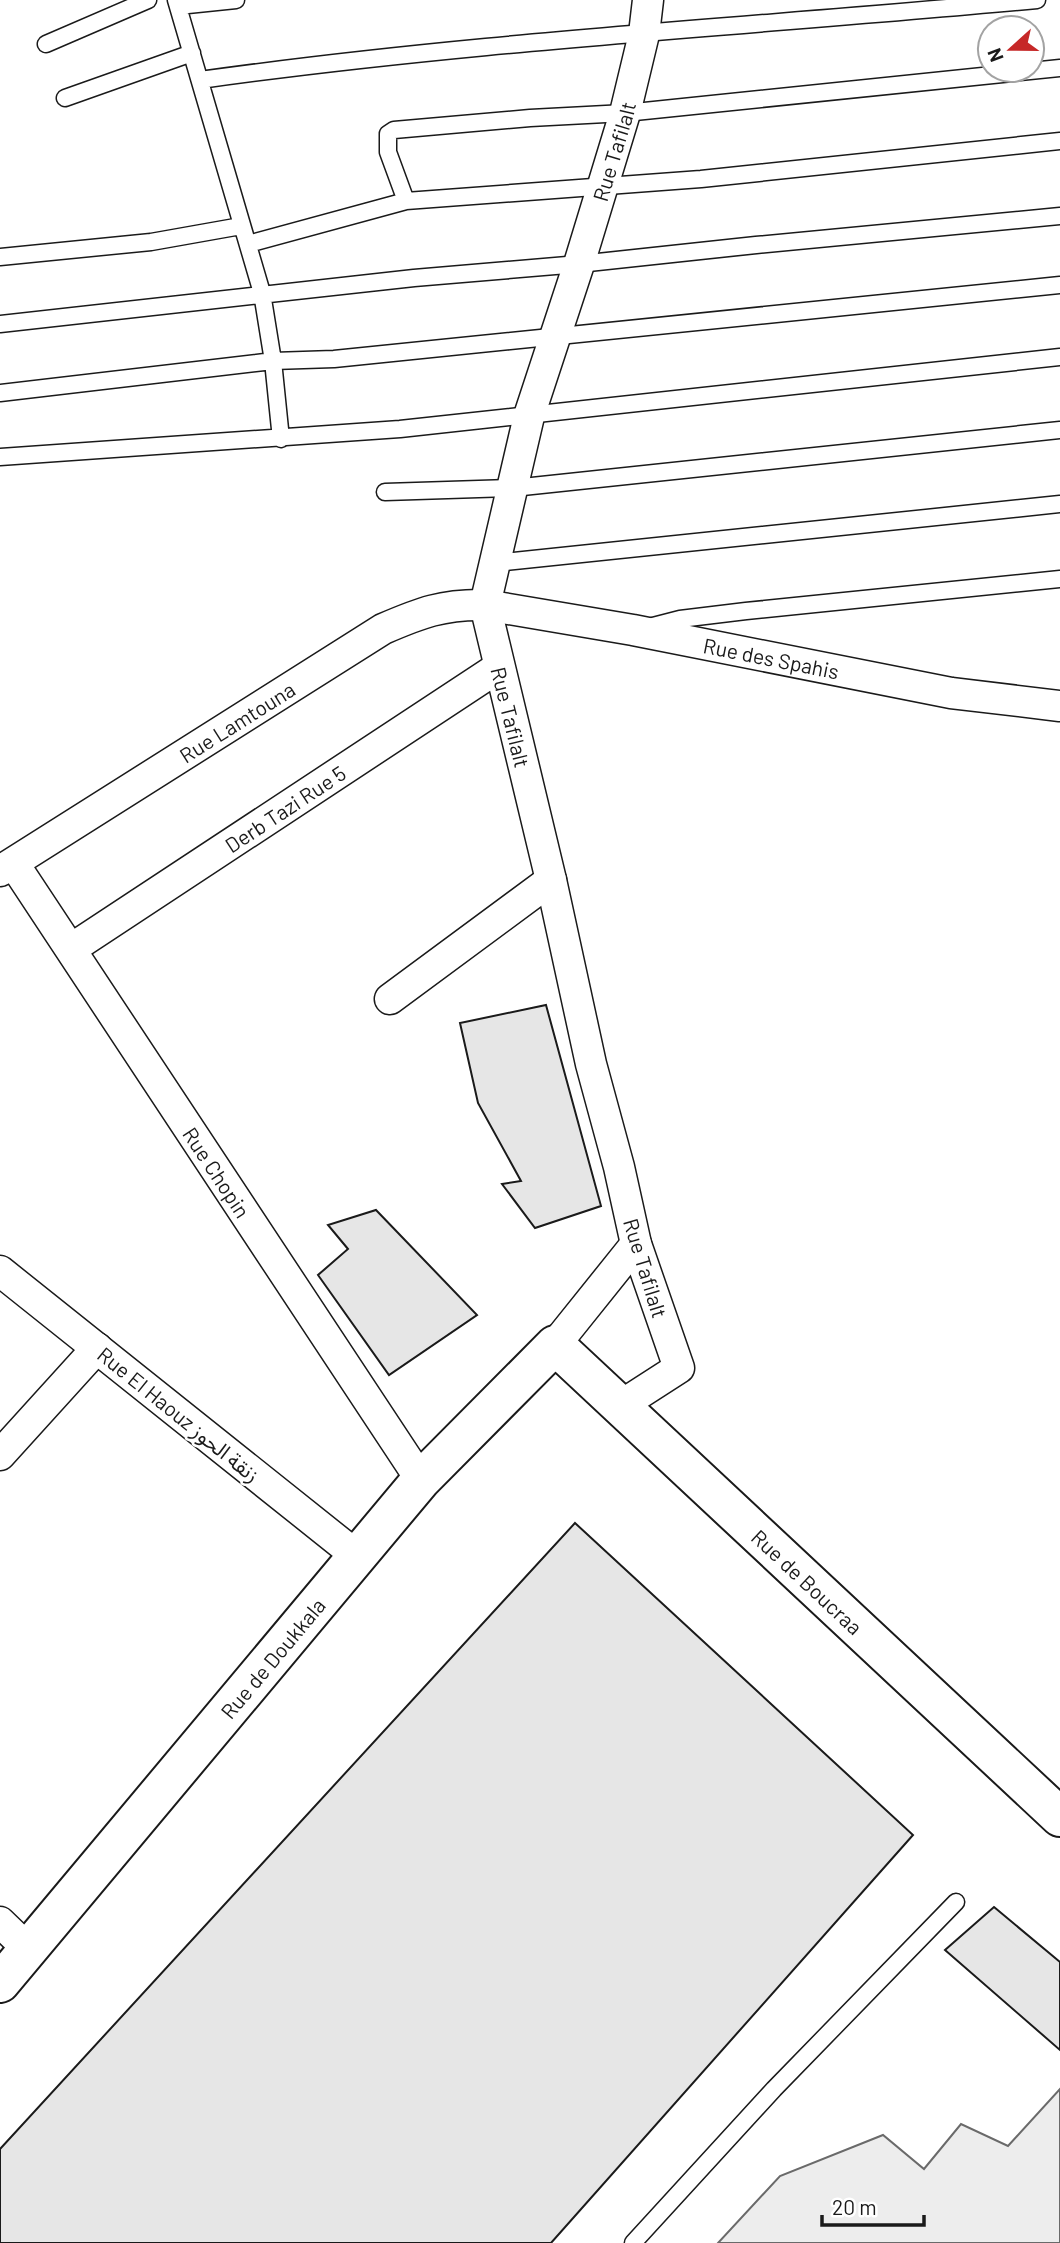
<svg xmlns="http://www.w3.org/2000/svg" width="1060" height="2243" font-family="Barlow,'Noto Sans Arabic',sans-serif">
<rect width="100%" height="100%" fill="#fff"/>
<!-- built -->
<path fill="#ededed" stroke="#6a6a6a" stroke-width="2" d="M1060 2089V2243H718L780 2176 883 2135 924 2169 961 2124 1008 2146Z"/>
<!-- building -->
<path fill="#e6e6e6" stroke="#1a1a1a" stroke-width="2" d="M546 1005 601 1206 535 1228 502 1184 521 1181 478 1103 460 1023Z
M376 1210 477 1315 389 1375 318 1275 348 1249 328 1225Z
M575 1523 913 1835 551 2243H0V2149Z
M994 1907 1060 1962V2050L945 1950Z"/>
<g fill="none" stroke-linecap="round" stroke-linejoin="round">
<defs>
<path id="service" d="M176 0 262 293 273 361 281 439
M178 6 236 0
M46 44 148 0
M200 80C477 41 758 26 1037 0
M65 98 192 53
M406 201 388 152V134L394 130 530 118 625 113 1060 68
M248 244 406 201 701 179 1060 141
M0 257 151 242 241 226
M0 324 414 278 579 264 756 245 1060 216
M0 393 273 361 334 359 1060 285
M0 457 400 429 1060 357
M385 492 513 488 1060 430
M495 563 1060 504
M649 627 680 619 746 611 1060 579
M633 2243 774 2089 956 1902"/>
<g id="minor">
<path id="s1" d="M14 864 421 1480"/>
<path id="s2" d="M0 871 383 629C420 613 443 604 485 605L633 630 951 693 1060 706"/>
<path id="s3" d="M71 949 499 667"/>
<path d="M390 999 551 880"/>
<path d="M0 1271 357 1556"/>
<path d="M555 1345 636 1244"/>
<path id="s4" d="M620 1406 679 1368 636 1244 619 1167 591 1064 551 880 485 605 529 416 579 264 625 113 644 34 648 0"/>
<path d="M0 1455 97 1348"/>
<path d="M0 1922 29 1950"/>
</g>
<g id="tertiary">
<path id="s5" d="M0 1983 421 1480 555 1345 1060 1817"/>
</g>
</defs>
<!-- service casing -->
<use href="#service" stroke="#1a1a1a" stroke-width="19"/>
<!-- minor casing -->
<use href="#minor" stroke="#1a1a1a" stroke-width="33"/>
<!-- tertiary casing -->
<use href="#tertiary" stroke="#1a1a1a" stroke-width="42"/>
<!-- service -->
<use href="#service" stroke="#fff" stroke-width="16"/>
<!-- minor -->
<use href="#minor" stroke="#fff" stroke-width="30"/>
<!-- tertiary -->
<use href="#tertiary" stroke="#fff" stroke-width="38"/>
</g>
<g text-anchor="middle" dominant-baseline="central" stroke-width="5" stroke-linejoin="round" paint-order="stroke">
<!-- street labels -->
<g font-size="21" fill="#1a1a1a" stroke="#fff">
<text stroke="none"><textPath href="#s4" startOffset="1330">Rue Tafilalt</textPath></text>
<text stroke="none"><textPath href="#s2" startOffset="850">Rue des Spahis</textPath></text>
<text transform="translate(511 717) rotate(76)">Rue Tafilalt</text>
<text stroke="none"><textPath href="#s2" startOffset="280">Rue Lamtouna</textPath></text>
<text stroke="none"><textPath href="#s3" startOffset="256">Derb Tazi Rue 5</textPath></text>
<text stroke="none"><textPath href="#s1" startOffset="369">Rue Chopin</textPath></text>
<text transform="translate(646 1268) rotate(73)">Rue Tafilalt</text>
<text transform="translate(179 1414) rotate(39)">Rue El Haouz زنقة الحوز</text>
<text stroke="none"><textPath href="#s5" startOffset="1192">Rue de Boucraa</textPath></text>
<text stroke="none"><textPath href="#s5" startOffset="424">Rue de Doukkala</textPath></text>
</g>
</g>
<!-- north arrow -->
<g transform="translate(1011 49) rotate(249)"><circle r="33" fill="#ffffff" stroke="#a3a3a3" stroke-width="2"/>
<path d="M0-5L12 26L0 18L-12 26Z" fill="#c62828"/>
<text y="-10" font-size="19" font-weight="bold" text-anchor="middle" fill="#1a1a1a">N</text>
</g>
<!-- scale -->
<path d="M822 2215v10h102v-10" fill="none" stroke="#1a1a1a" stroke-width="3.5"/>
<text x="832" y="2215" font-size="21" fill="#1a1a1a" stroke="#ffffff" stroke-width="5" paint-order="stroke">20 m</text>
</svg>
